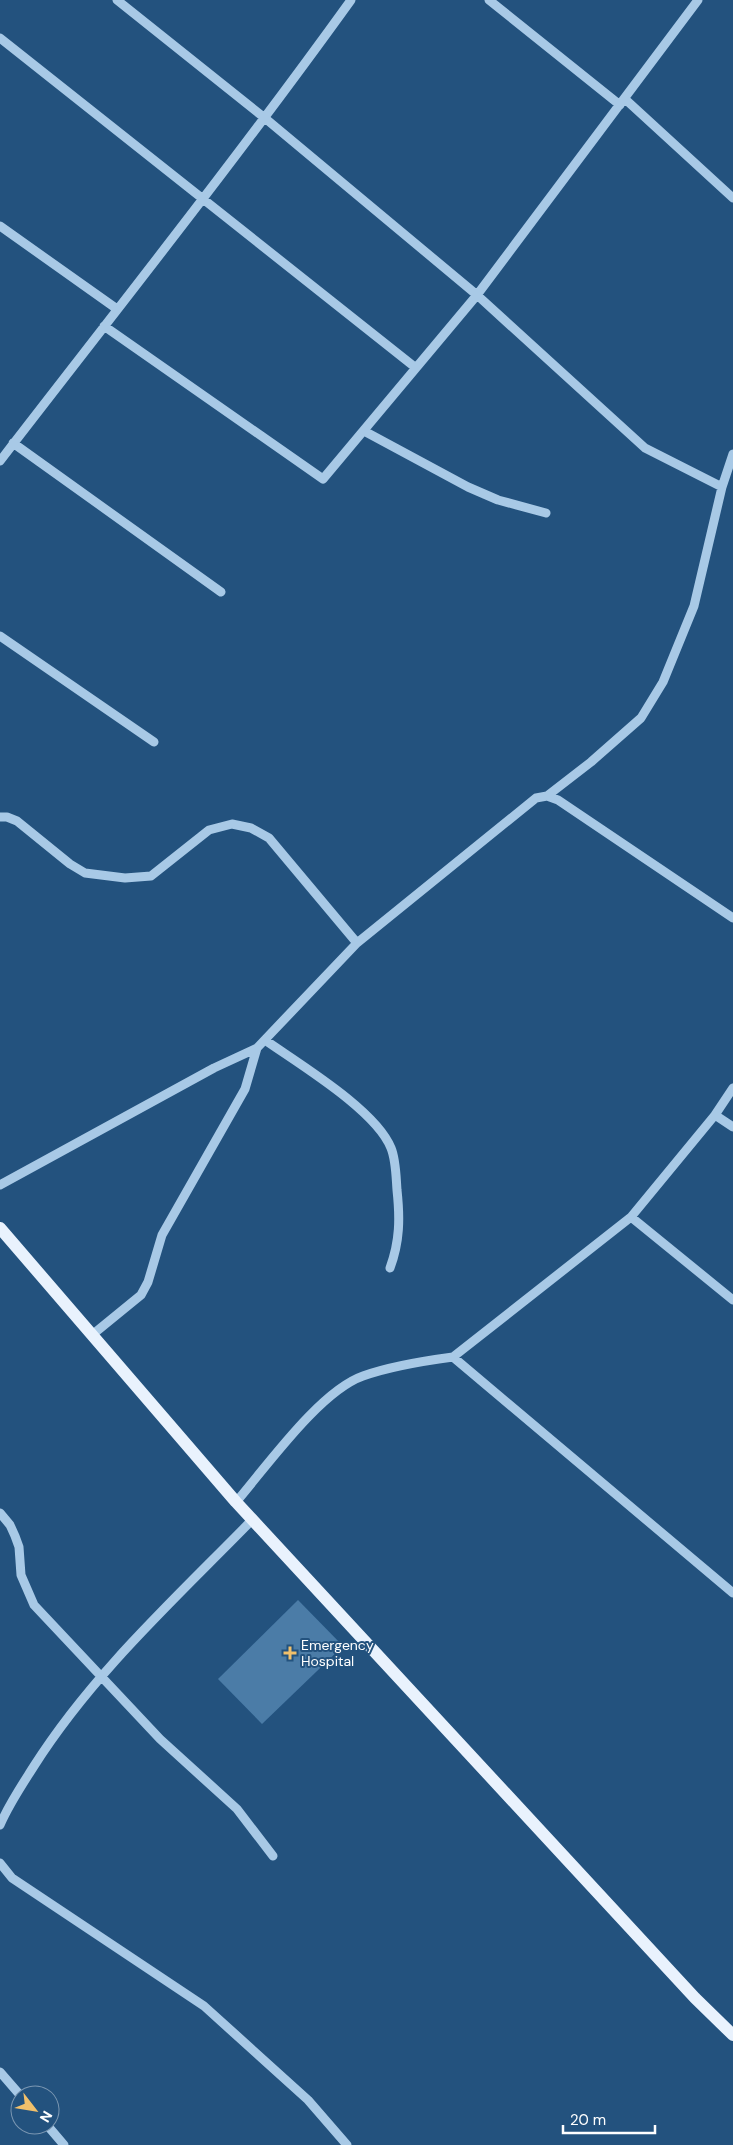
<svg xmlns="http://www.w3.org/2000/svg" width="733" height="2145" font-family="'DM Sans',sans-serif">
<rect width="100%" height="100%" fill="#23527e"/>
<!-- building -->
<path fill="#4b7ca7" d="M298 1600 343 1646 262 1724 218 1679Z"/>
<g fill="none" stroke-linecap="round" stroke-linejoin="round">
<!-- minor -->
<path stroke="#a8c9e6" stroke-width="9" d="M117 0 266 119 477 295 645 448 722 487
M489 0 620 105
M0 38 416 368
M625 99 733 198
M0 226 117 309
M104 326 323 479 477 295 698 0
M364 431 468 487 498 500 546 513
M13 443 221 592
M0 461C118 308 238 157 351 0
M0 636 154 742
M547 796 591 762 641 718 663 682 694 606 722 487 733 454
M0 817H7L17 821 70 864 85 873 125 878 151 876 209 830 232 824 251 828 269 838 357 943
M265 1040C299 1064 376 1110 391 1148 396 1160 396 1177 397 1190 400 1218 400 1241 390 1268
M733 1088 715 1115 631 1217 733 1300
M715 1115 733 1127
M0 1185 214 1068 257 1048 357 943 536 798 547 796 558 800 733 918
M631 1217 453 1357 733 1593
M92 1335 141 1295 148 1282 162 1235 245 1089 257 1048
M236 1502C267 1466 320 1391 363 1376 391 1366 423 1361 453 1357
M0 1513 10 1525 15 1536 19 1547 21 1575 34 1605 160 1739 237 1809 273 1856
M0 1825C9 1804 22 1785 34 1766 93 1673 176 1598 253 1519
M0 1863 12 1878 204 2006 308 2100 347 2145
M0 2072 20 2095
M47 2125 64 2145"/>
<!-- major -->
<path stroke="#e9f2fd" stroke-width="12" d="M0 1228 236 1502 695 1998 733 2035"/>
</g>
<!-- markers -->
<path fill="#f1c06b" stroke="#23527e" stroke-width="2" d="M287.5 1645.5h5v5h5v5h-5v5h-5v-5h-5v-5h5z"/>
<g text-anchor="middle" dominant-baseline="central" stroke-width="4" stroke-linejoin="round" paint-order="stroke">
<!-- poi labels -->
<g font-size="14" fill="#fff" stroke="#23527e" text-anchor="start">
<text x="301" y="1645">Emergency<tspan x="301" dy="16">Hospital</tspan></text>
</g>
</g>
<!-- north arrow -->
<g transform="translate(35 2110) rotate(121)"><circle r="24" fill="#23527e" stroke="#7b97b2"/>
<path d="M0-4L9 19L0 12L-9 19Z" fill="#f1c06b"/>
<text y="-8" font-size="14" font-weight="bold" text-anchor="middle" fill="#ffffff">N</text>
</g>
<!-- scale -->
<path d="M563 2125v8h92v-8" fill="none" stroke="#ffffff" stroke-width="2.5"/>
<text x="570" y="2125" font-size="15" fill="#ffffff" stroke="#23527e" stroke-width="4" paint-order="stroke">20 m</text>
</svg>
